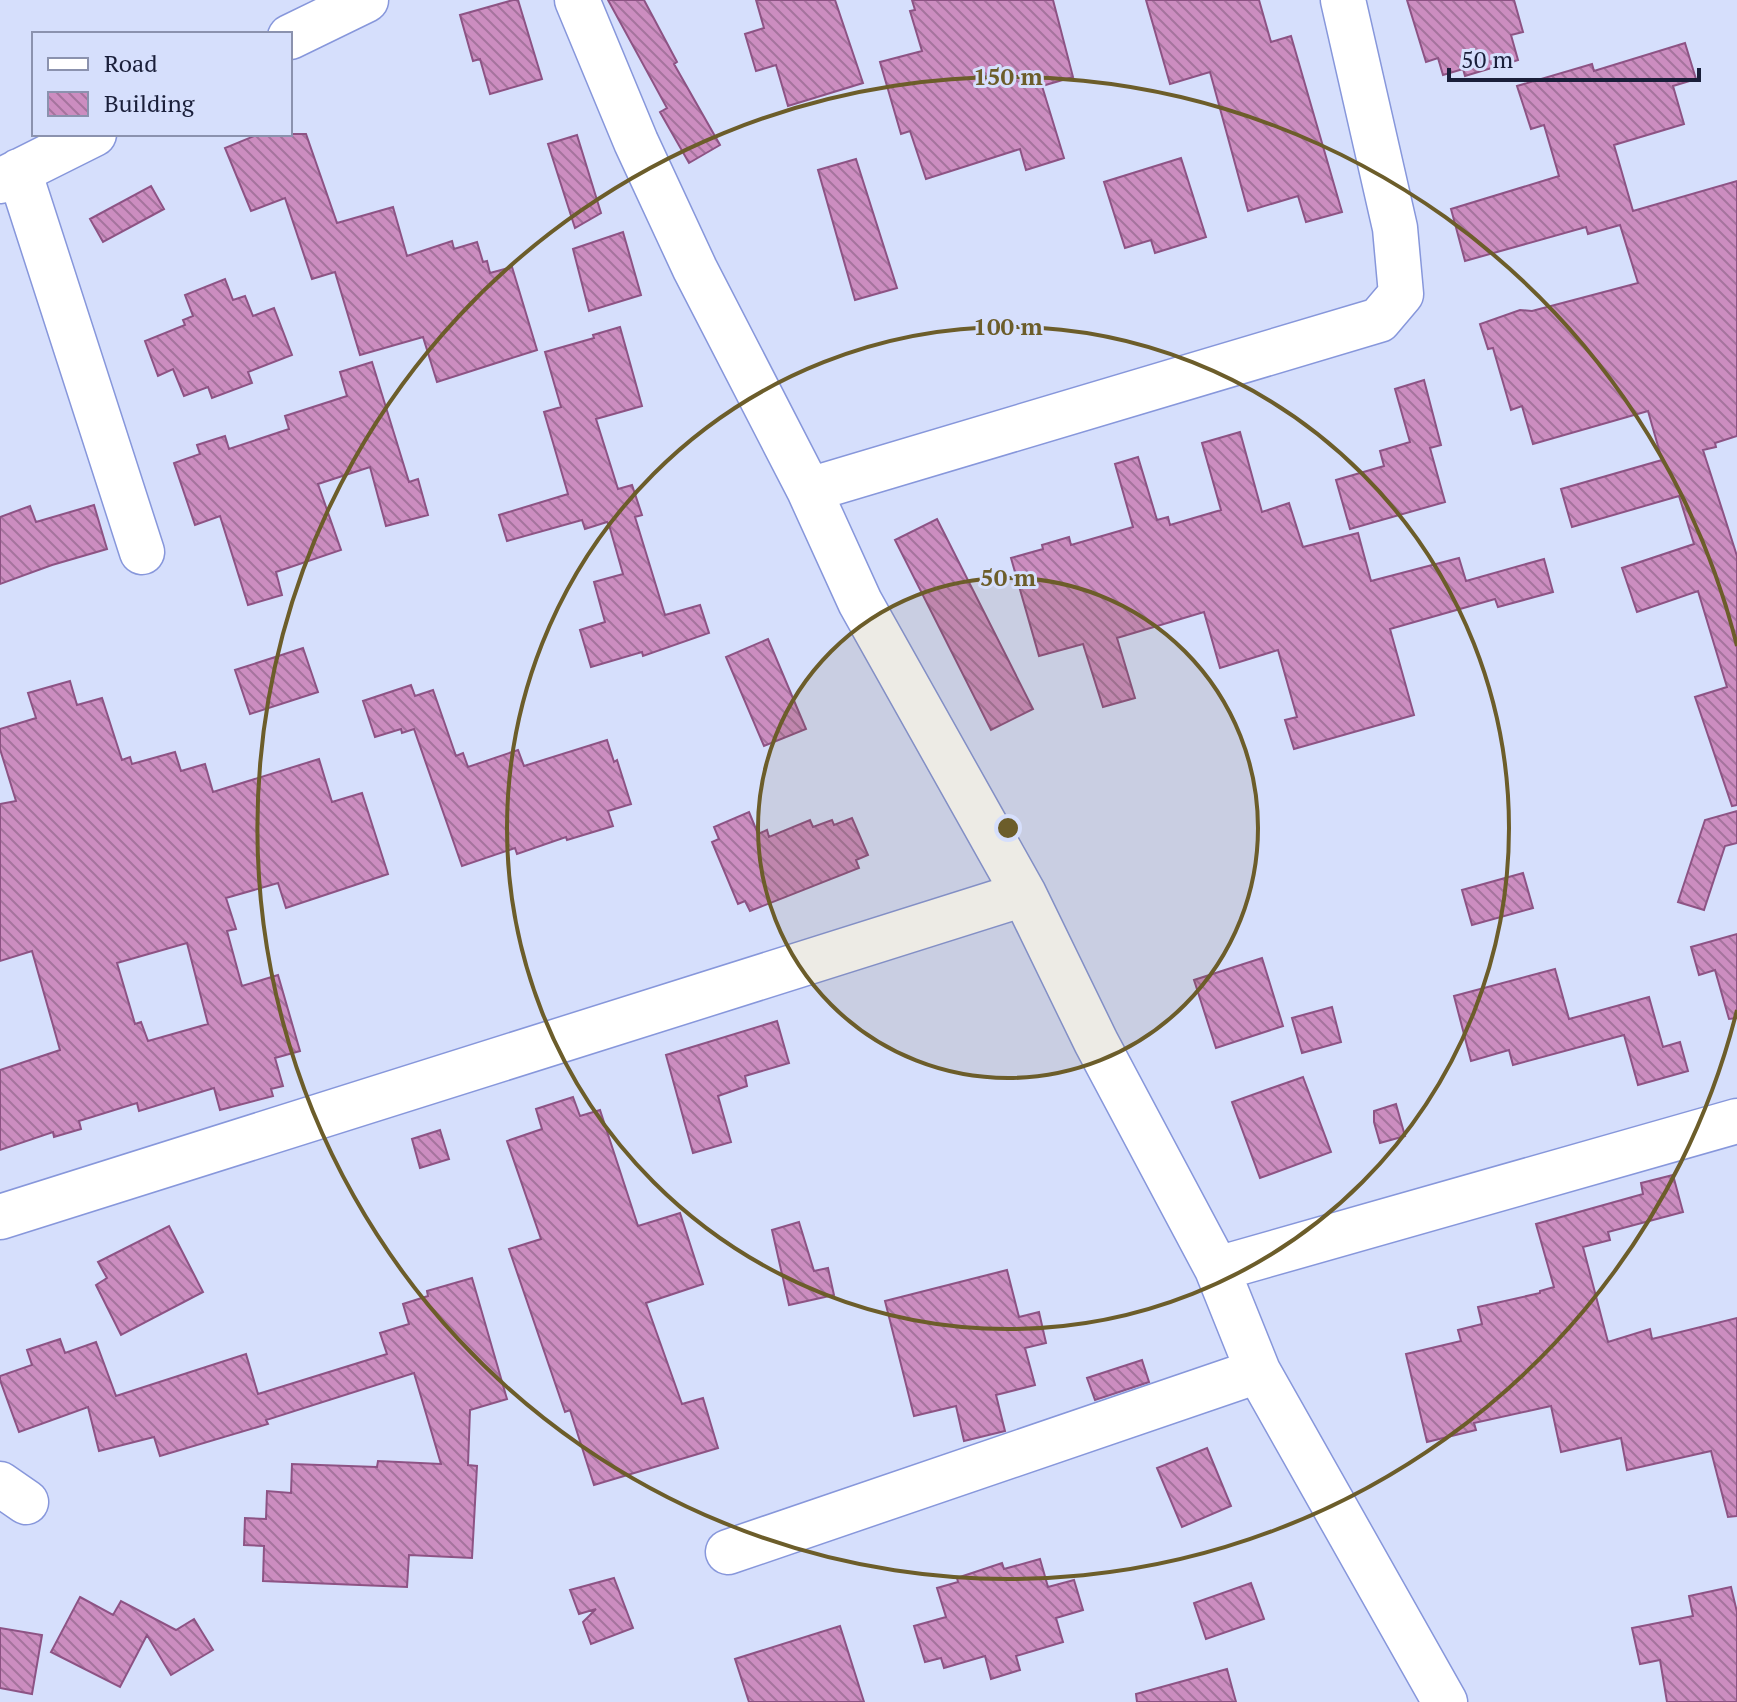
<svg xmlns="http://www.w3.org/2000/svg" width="1737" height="1702" font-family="'PT Serif',serif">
<defs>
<pattern id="building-back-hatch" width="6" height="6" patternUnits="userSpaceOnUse" patternTransform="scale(2)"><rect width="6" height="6" fill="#cc8dc0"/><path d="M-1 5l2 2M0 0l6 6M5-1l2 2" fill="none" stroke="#a5739d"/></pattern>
</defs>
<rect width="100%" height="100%" fill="#d6dffc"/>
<!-- building -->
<path fill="url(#building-back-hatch)" stroke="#8d5384" stroke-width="2" fill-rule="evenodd" d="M513 0H518L542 79 490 94 480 59 473 61 460 15Z
M608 0H644L677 62 674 64 720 145 689 163 660 112 667 108Z
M756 0H835L863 83 788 106 776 65 756 71 745 34 764 28Z
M912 0H1053L1073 77 1042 86 1064 158 1026 170 1020 149 926 179 910 131 901 134 880 62 922 51 910 11 915 10Z
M1146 0H1259L1271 42 1291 36 1342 212 1306 222 1298 196 1248 211 1210 72 1170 84Z
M1407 0H1514L1523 32 1511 35 1518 60 1465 76 1463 69 1443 75 1438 58 1426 62Z
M1685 43 1696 79 1673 86 1684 124 1614 145 1633 211 1737 181V436L1715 443 1716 447 1703 450 1737 556V805L1732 806 1695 697 1727 687 1698 591 1637 612 1622 568 1694 544 1679 496 1572 527 1561 489 1662 460 1648 411 1533 444 1522 406 1511 410 1493 348 1488 349 1480 324 1520 310 1532 311 1638 283 1620 225 1588 234 1586 227 1465 261 1451 209 1559 176 1544 125 1531 129 1517 86 1592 64 1594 71Z
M259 134H306L337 223 393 207 407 256 452 241 454 249 477 242 483 262 487 261 490 273 512 267 537 350 437 382 423 337 360 355 335 272 312 279 285 198 251 211 225 148Z
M577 135 601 213 575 228 548 144Z
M1181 158 1206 237 1155 253 1151 240 1125 248 1104 182Z
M856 159 897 288 855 300 818 170Z
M151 186 164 209 103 242 90 219Z
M623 232 641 295 589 311 573 249Z
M225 279 233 300 245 296 253 316 274 308 292 355 248 372 252 383 212 398 208 387 184 396 173 369 158 376 145 341 185 325 183 320 193 316 185 295Z
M620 327 642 406 596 419 618 489 632 485 642 515 635 517 665 615 700 605 709 633 643 656 642 652 591 667 580 630 605 622 594 582 623 574 609 525 607 522 585 529 582 520 507 541 499 515 568 494 544 412 561 407 545 352 594 338 593 335Z
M372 362 409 482 418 479 428 515 386 526 370 467 318 484 341 550 276 572 282 595 248 605 220 516 195 525 174 463 200 454 197 445 225 436 229 449 289 429 285 416 347 396 340 372Z
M1424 380 1441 445 1430 448 1445 502 1350 529 1336 480 1384 466 1380 451 1410 442 1395 389Z
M1240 432 1262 512 1289 503 1303 547 1358 533 1371 581 1459 558 1466 581 1544 559 1553 592 1498 607 1495 599 1390 629 1414 715 1294 749 1285 720 1297 717 1278 650 1220 668 1204 612 1117 638 1135 698 1103 707 1083 644 1039 656 1011 558 1043 549 1042 545 1069 537 1071 545 1133 527 1115 464 1138 457 1157 520 1168 517 1170 525 1221 510 1202 443Z
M94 505 107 549 52 565 0 584V517L30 506 36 522Z
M937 519 1033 709 991 730 895 540Z
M768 639 806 729 764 746 726 657Z
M303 648 318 692 250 714 235 670Z
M70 681 77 705 102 698 122 760 130 757 132 764 175 752 181 771 205 764 213 792 319 759 332 802 362 793 388 874 286 908 278 883 226 898 236 929 227 931 242 986 278 975 300 1051 275 1058 283 1086 271 1089 273 1096 220 1110 214 1088 139 1111 137 1103 79 1121 81 1129 54 1137 53 1132 0 1150V1070L60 1050 32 951 0 961V804L16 801 0 749V729L36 718 28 693ZM187 943 208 1024 148 1041 141 1022 135 1024 117 963Z
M411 685 415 696 433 690 456 756 463 753 468 767 518 750 524 766 607 740 614 762 617 760 631 804 608 811 613 826 567 840 566 837 517 854 515 848 462 866 414 729 402 733 401 729 375 737 363 701Z
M1737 811V843L1725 846 1704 910 1678 902 1705 820Z
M749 812 758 834 767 830 769 837 810 820 813 827 832 820 834 825 852 818 868 855 856 860 859 868 750 911 745 901 738 904 712 842 719 839 714 827Z
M1523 873 1533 908 1472 925 1462 890Z
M1737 934V1018L1729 1019 1715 970 1699 975 1691 947Z
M1262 958 1283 1026 1216 1048 1194 980Z
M1555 969 1569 1019 1649 997 1663 1047 1680 1042 1688 1071 1638 1085 1624 1035 1513 1065 1509 1050 1471 1061 1454 996Z
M1332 1007 1341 1042 1302 1053 1292 1018Z
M777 1021 789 1063 745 1076 747 1086 718 1096 731 1142 693 1153 666 1055Z
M1303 1077 1331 1152 1260 1178 1232 1102Z
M573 1097 580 1116 600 1110 638 1226 680 1213 703 1284 646 1303 682 1404 703 1398 718 1448 594 1485 570 1410 565 1412 509 1249 541 1239 507 1141 542 1129 536 1109Z
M1396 1104 1405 1136 1380 1143 1374 1122V1111Z
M440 1130 449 1159 420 1168 412 1139Z
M1673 1175 1683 1212 1608 1232 1610 1240 1583 1247 1608 1342 1650 1329 1652 1339 1737 1318V1516L1728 1517 1711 1451 1627 1470 1621 1438 1561 1452 1551 1406 1474 1423 1476 1430 1427 1442 1406 1354 1461 1341 1458 1330 1482 1324 1478 1307 1540 1293V1291L1554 1287 1536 1224 1643 1194 1641 1183Z
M799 1222 814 1271 828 1268 834 1295 789 1305 772 1230Z
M169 1226 203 1292 121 1335 96 1285 107 1278 98 1262Z
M1007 1270 1019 1317 1039 1312 1046 1343 1025 1348 1035 1385 996 1395 1005 1431 964 1441 956 1406 914 1416 885 1301Z
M472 1278 507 1399 470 1410 468 1465 477 1466 472 1558 409 1555 407 1587 263 1581 264 1546 244 1545 245 1518 266 1519 267 1491 291 1493 292 1464 377 1467 378 1461 441 1464 414 1373 266 1420 268 1424 160 1456 154 1437 99 1451 88 1407 19 1432 0 1380V1376L32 1365 27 1350 60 1339 65 1353 96 1342 116 1396 246 1354 258 1394 387 1354 380 1333 409 1324 403 1304 428 1296 427 1291Z
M1142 1360 1149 1382 1095 1400 1087 1378Z
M1207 1448 1231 1506 1182 1527 1157 1468Z
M1040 1559 1048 1587 1074 1580 1083 1610 1056 1618 1063 1642 1016 1656 1020 1670 991 1679 985 1656 944 1668 941 1658 925 1662 914 1626 946 1617 937 1588 958 1582 957 1578 1002 1563 1004 1569Z
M614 1578 633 1628 591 1644 583 1622 596 1609 579 1614 570 1590Z
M1251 1583 1264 1619 1206 1639 1194 1603Z
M1731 1587 1737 1612V1702H1667L1660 1660 1640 1664 1632 1628 1693 1616 1689 1596Z
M80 1597 113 1615 121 1601 176 1630 194 1619 213 1650 171 1675 147 1635 120 1687 51 1652Z
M840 1626 864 1702H749L735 1659Z
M0 1628 42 1635 32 1694 0 1688Z
M1227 1669 1236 1702H1137L1136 1694Z"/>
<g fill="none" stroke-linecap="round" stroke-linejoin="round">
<defs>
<path id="minor" d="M577 0 636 142 695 269 809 490 860 602 1024 894 1096 1042 1217 1269 1258 1371 1445 1702
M290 37 366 0
M19 171 142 552
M0 181 94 134
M809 490 1379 320 1401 294 1395 228 1343 0
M0 1217 1024 894
M1217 1269 1737 1121
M0 1484 26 1502
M728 1552 1258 1371"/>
</defs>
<!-- minor casing -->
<use href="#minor" stroke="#8797db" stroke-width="47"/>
<!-- minor -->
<use href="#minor" stroke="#fff" stroke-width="44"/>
</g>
<!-- distance rings -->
<circle cx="1008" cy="828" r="250" fill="#6c5d2a" fill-opacity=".12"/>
<g fill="none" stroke="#6c5d2a" stroke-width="4">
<circle cx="1008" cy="828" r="250"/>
<circle cx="1008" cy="828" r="501"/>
<path d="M1737 1010A751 751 0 1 1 1737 646"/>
</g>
<circle cx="1008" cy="828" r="12" fill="#6c5d2a" stroke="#d6dffc" stroke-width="4"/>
<g font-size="24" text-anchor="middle" font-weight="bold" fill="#6c5d2a" stroke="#d6dffc" stroke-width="6" stroke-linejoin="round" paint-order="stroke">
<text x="1008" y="85">150 m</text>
<text x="1008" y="335">100 m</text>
<text x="1008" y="586">50 m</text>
</g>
<!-- legend -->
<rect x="32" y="32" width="260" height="104" fill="#d6dffc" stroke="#8b92ae" stroke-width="2"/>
<rect x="48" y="58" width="40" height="12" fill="#ffffff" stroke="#8b92ae" stroke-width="2"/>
<text x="104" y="72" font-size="24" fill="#1a1f3a">Road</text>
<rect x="48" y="92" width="40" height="24" fill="url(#building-back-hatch)" stroke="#8b92ae" stroke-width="2"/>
<text x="104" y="112" font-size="24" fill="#1a1f3a">Building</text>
<!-- scale -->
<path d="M1449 68v12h250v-12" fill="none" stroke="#1a1f3a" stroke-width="4"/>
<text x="1461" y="68" font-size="24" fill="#1a1f3a" stroke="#d6dffc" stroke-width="6" paint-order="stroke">50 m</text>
</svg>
